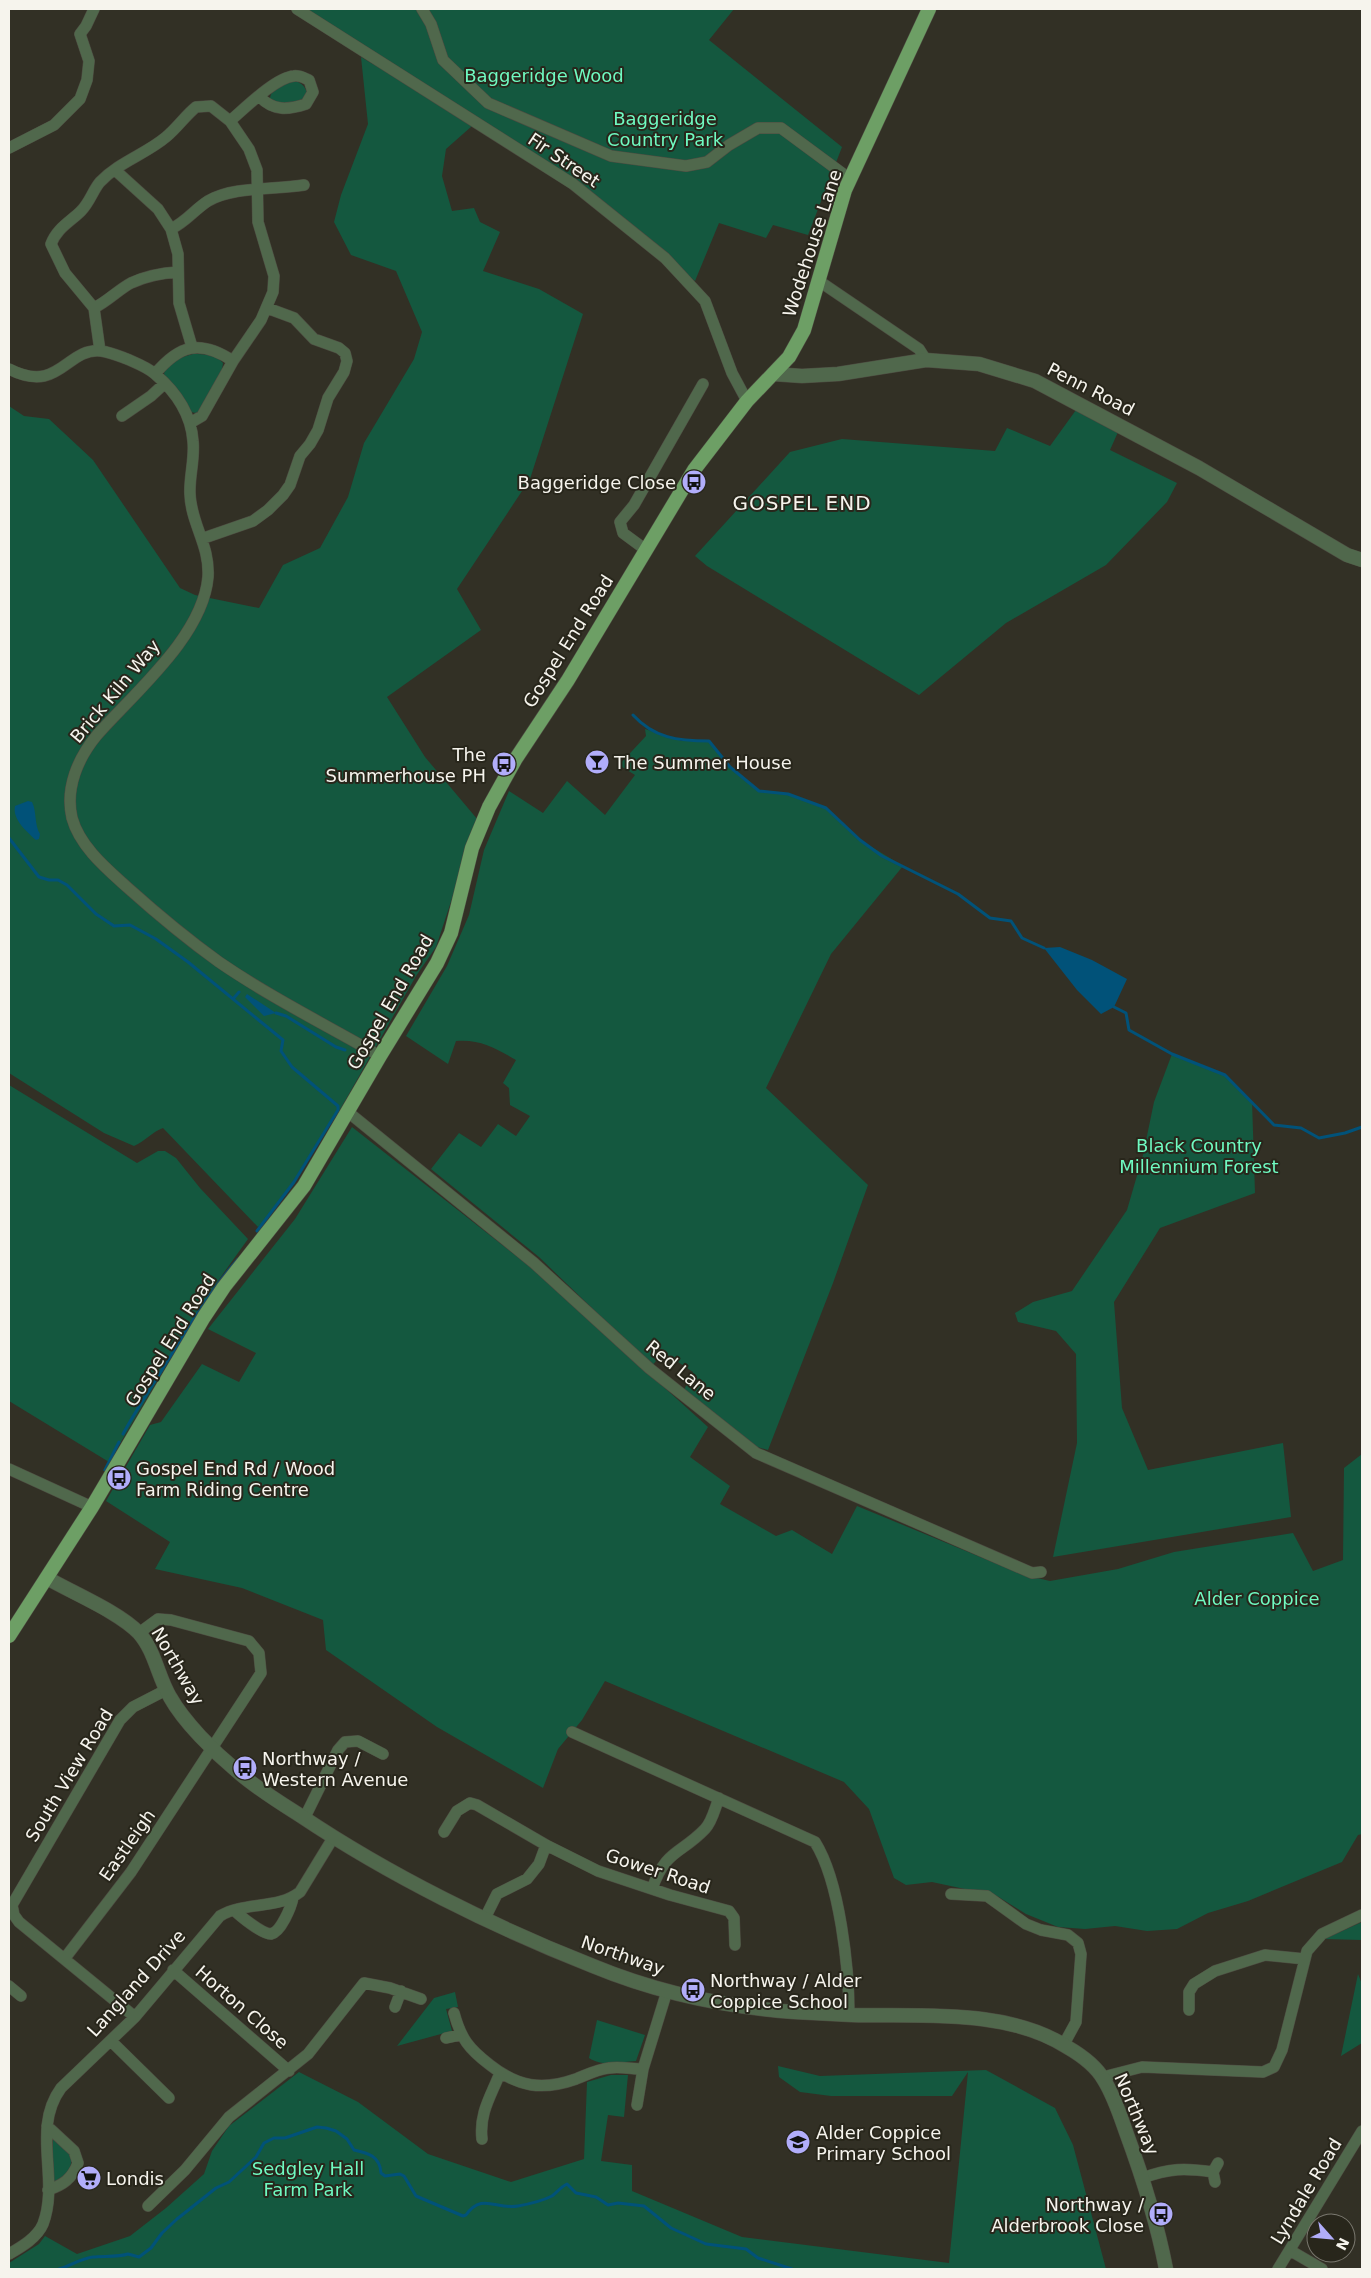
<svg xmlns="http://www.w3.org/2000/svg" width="1371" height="2278" font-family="'DejaVu Sans',sans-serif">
<rect width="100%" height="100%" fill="#323025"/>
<!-- green -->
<path fill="#14583f" d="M292 9H734L709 40 842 147 808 235 773 225 766 238 719 223 695 281 576 180Z
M361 57 469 120 472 126 446 149 442 176 452 211 474 208 480 222 500 232 483 271 539 289 583 314 530 479 457 589 481 630 387 697 425 757 478 820 436 947 416 976 341 1108 275 1209 258 1227 163 1128C152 1132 145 1141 134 1146L104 1133 9 1073V406L24 416 49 419 93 460 180 588 195 595 259 608 283 565 320 548 348 497 364 443 414 359 422 332 396 271 351 255 334 222 341 195 368 124Z
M292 81C300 81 304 85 307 92L303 101 275 105 269 101 272 91 282 84Z
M193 354C204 354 216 354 223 363L222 370 201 410 196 413 191 412 165 378 164 373C170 361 181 357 193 354Z
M1076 410 1118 432 1110 450 1177 483 1167 502 1106 565 1006 623 919 695 707 566 695 556 790 452 842 439 995 451 1007 428 1050 446Z
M645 729 682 741H709L730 767 759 791 788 794 826 808 860 840 903 866 831 954 766 1088 868 1185 833 1283 768 1450 757 1447 684 1390 693 1372 663 1352 652 1366 539 1257 431 1169 459 1133 481 1147 498 1124 516 1136 530 1116 510 1105 509 1088 503 1083 516 1060C495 1048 480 1039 456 1041L448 1064 406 1036 447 966 469 915 484 850 509 791 543 813 567 781 605 815 635 775 619 765 646 736Z
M1172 1054 1225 1075 1252 1101 1255 1193 1160 1228 1114 1302 1122 1408 1148 1470 1283 1443 1291 1517 1053 1557 1077 1443 1076 1354 1056 1331 1018 1322 1015 1313 1033 1302 1072 1291 1127 1210 1143 1155 1154 1102Z
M9 1085 137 1163 158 1151H165L176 1158 200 1188 248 1239 210 1292 109 1462 9 1401Z
M352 1127 533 1269 708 1427 690 1457 730 1486 720 1504 776 1536 792 1530 832 1554 857 1506 1024 1575 1050 1581 1118 1569 1174 1552 1293 1533 1313 1571 1343 1560 1344 1468 1362 1454V1834L1358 1835 1342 1862 1248 1901 1208 1913 1177 1929 1147 1931 1115 1926 1085 1929 1058 1927 1026 1914 997 1896 932 1882 906 1885 894 1878 869 1809 844 1782 605 1681 582 1720 558 1749 543 1788 437 1727 326 1650 323 1620 242 1588 155 1569 170 1542 106 1501 150 1425 161 1422 202 1364 239 1382 256 1353 208 1329 295 1219Z
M1362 1922V1940L1324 1939Z
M1358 1974 1362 1984V2043L1341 2056Z
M455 1992 458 2007 446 2009 452 2031 397 2046 434 1998Z
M597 2020 645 2035 636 2061C620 2062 603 2067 589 2058Z
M778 2066 820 2076 986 2070 1055 2108 1073 2145 1106 2269H9V2263L39 2244 45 2236 77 2254 130 2236 166 2208 204 2174 212 2151 229 2126 299 2072 358 2102 428 2154 511 2182 584 2159 587 2082 611 2075H628L624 2117 608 2115 601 2161 632 2165V2191L742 2237 949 2263 968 2072 952 2096H831L800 2092 779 2077Z
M53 2137 72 2157C71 2169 67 2175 58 2182H54L52 2178Z"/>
<!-- water -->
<path fill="#015279" d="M28 801 32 802C37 812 34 824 40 834L39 839 36 840C27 832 12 819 15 806Z
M1060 947 1092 960 1127 979 1114 1007 1101 1014 1077 990 1044 948Z
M247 994 276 1013 264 1016 245 997Z"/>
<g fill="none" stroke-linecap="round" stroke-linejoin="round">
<!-- stream -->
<path stroke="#015279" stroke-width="3" d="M633 715C654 738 678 741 709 741L730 767 759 791 788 794 826 808 860 840 882 856 958 894 990 918 1011 921 1022 938 1044 948
M9 838 39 877 49 880H58L67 885 96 914 114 926 130 925 156 939 188 962 283 1040 281 1051 292 1067 338 1106V1110L294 1182 257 1231
M233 999 239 992
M1114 1007 1126 1013 1129 1030 1172 1054 1225 1075 1274 1125 1301 1128 1319 1138 1345 1133 1362 1127
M276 1013 286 1016 336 1047 345 1050
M123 1434C136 1410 151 1388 165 1365 188 1328 210 1291 238 1259
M105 1470 119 1442
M59 2269C70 2266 82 2258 93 2257 103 2256 120 2257 128 2254L139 2257 151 2248 162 2233 177 2219 216 2188 229 2182 256 2157 264 2143 274 2138H285L317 2127 326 2128 336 2131 347 2139 354 2150C368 2153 380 2156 381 2173L385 2176 400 2174 404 2176 416 2196 463 2216 466 2215C482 2192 496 2210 518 2206 529 2204 542 2201 552 2196 557 2192 561 2187 567 2184L576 2193 596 2197 608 2205 618 2203 644 2206 671 2228 706 2244 746 2249 758 2258 792 2269"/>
<defs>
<path id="minor" d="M297 9 573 184 665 258 705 301 732 373 747 401
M422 9 431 24 443 60 488 103 611 156 686 166 707 162 729 145 758 128H781L850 179
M230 121C244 109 276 77 294 76 299 75 304 78 309 80L313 92 306 104C288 110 273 111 260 97
M9 148 54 125 80 99 87 80 89 61 80 34 86 26 94 9
M115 170 158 209 171 229 178 254 179 303 192 347
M171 229C187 221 194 210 208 201 233 186 275 190 304 185
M819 281 919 349 926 360
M94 308C108 301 118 290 131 283 146 276 161 273 178 272
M100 351 94 308 65 273 51 244C57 228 70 222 81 211 90 202 93 190 100 182 119 162 146 154 166 137 177 128 185 116 196 107L211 106 230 121 249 149 257 170 258 222 274 276 273 292 261 320 233 361 202 416 190 423
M9 369C60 395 66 347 101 351 110 352 119 356 127 359 136 363 147 367 155 374 175 391 191 414 193 441 195 459 189 477 190 494 191 524 210 545 208 577 203 636 134 693 97 735 78 758 65 788 72 818 80 847 107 869 128 888 157 914 187 939 219 962 270 997 326 1025 380 1056
M155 374C179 345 200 339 233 361
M122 416 151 396 164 384
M204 538 253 521 268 510 283 495 290 485 300 456 310 444 318 430 328 398 344 372 347 361 345 353 339 348 314 339 294 318 267 308
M646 550 623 533 620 522 634 505 703 384
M348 1112 534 1263 649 1368 756 1453 1032 1573 1041 1572
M9 1469 92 1507
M572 1732 815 1842C840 1882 849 1968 849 2015
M304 1819 338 1750 345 1742 358 1741 383 1754
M444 1832 457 1811 470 1803 477 1805 546 1845 598 1871 670 1895 729 1911 734 1918 735 1945
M652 1889C666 1849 680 1855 705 1829 712 1822 715 1808 719 1798
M951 1894 987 1896 1026 1924 1041 1930 1068 1935 1078 1943 1081 1954 1076 2022 1064 2044
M234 1910C240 1916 262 1934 271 1934 281 1932 291 1907 293 1898
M485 1918 497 1894 527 1879 539 1864 546 1845
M65 1958 131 1872 261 1673 259 1653 249 1641 171 1620 158 1619 139 1633
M173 1970 289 2071
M9 1986 21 1996
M395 2007 401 1991
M1189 2010V1992L1194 1984 1215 1971 1265 1955 1305 1959
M454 2013C461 2039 469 2049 490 2065 518 2087 542 2091 576 2079 586 2075 598 2069 609 2068 619 2066 632 2069 643 2069
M135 2017 19 1922 14 1915 12 1905 120 1720 133 1707 166 1690
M446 2038 460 2035
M111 2041 169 2098
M1103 2077 1142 2067 1263 2072 1274 2067 1282 2050 1307 1951 1322 1934 1362 1915
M637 2105 643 2069 667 1991
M47 2126 74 2151 78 2163C72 2179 63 2185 48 2190
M482 2139C479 2113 491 2096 500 2073
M1143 2178C1169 2168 1185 2168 1213 2172
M1215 2182 1213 2172 1218 2163
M148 2206 185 2170 229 2117 308 2054 364 1983 390 1988 421 1999
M1291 2251 1322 2269
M9 2254C21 2247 37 2238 43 2224 60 2179 31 2129 61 2088L135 2017 220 1916C245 1901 277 1910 300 1892L333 1838
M1278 2269 1362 2131"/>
<path id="tertiary" d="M773 374 802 376 838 374 926 360 979 364 1035 381 1199 468 1347 555 1362 560
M47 1578C73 1593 119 1612 139 1633 155 1651 158 1677 170 1697 184 1722 214 1752 237 1771 256 1788 279 1802 301 1816 389 1875 494 1927 593 1966 656 1992 726 2007 794 2012 813 2013 832 2014 851 2015 920 2017 1007 2008 1067 2047 1081 2055 1096 2066 1104 2080 1114 2096 1120 2115 1126 2132 1143 2178 1157 2222 1166 2269"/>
<path id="primary" d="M9 1636 92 1507 204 1317 224 1287 304 1186 380 1056 437 963 451 933 472 848 489 807 515 760 568 680 694 470 747 401 789 357 804 330 845 190 929 9"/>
</defs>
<!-- minor casing -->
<use href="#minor" stroke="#4d4b41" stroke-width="12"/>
<!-- tertiary casing -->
<use href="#tertiary" stroke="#4d4b41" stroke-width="15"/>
<!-- primary casing -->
<use href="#primary" stroke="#4d4b41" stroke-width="15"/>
<!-- minor -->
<use href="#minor" stroke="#50684c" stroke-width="11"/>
<!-- tertiary -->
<use href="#tertiary" stroke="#50684c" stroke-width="14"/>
<!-- primary -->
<use href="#primary" stroke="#6d9f65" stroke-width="14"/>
</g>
<!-- icons -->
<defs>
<symbol id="bus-disc" viewBox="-11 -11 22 22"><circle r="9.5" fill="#b1adfa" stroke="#28261b"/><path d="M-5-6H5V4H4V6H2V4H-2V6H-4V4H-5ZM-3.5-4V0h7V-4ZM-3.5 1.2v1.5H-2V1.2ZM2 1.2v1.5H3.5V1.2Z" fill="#111"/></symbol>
<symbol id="bar-disc" viewBox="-11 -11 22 22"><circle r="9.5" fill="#b1adfa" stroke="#28261b"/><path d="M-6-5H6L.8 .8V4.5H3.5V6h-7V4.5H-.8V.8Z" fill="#111"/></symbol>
<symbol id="school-disc" viewBox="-11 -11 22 22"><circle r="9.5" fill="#b1adfa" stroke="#28261b"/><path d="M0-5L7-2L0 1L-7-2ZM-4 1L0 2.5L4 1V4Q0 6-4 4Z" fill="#111"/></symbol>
<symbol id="supermarket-disc" viewBox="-11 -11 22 22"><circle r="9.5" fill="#b1adfa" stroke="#28261b"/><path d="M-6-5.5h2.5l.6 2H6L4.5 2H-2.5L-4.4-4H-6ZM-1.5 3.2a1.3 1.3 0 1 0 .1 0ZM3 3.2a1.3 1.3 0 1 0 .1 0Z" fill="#111"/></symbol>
</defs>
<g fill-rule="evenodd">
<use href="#bus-disc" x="680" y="468" width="28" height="28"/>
<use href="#bar-disc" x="583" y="748" width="28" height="28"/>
<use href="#bus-disc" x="490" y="750" width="28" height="28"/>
<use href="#bus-disc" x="105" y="1464" width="28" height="28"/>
<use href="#bus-disc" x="231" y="1754" width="28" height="28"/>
<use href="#bus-disc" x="679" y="1976" width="28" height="28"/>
<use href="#school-disc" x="784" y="2128" width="28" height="28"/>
<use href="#supermarket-disc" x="75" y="2164" width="28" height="28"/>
<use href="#bus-disc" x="1147" y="2200" width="28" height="28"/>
</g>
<g text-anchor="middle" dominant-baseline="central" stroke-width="4" stroke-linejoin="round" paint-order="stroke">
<!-- park labels -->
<g font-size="18" fill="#6ffac1" stroke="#28261b">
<text x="544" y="75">Baggeridge Wood</text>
<text x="665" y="118">Baggeridge<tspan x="665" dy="21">Country Park</tspan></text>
<text x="1199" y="1145">Black Country<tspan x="1199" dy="21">Millennium Forest</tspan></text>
<text x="1257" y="1598">Alder Coppice</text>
<text x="308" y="2168">Sedgley Hall<tspan x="308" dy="21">Farm Park</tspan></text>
</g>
<!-- street labels -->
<g font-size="18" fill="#f6f4ed" stroke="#28261b">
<text transform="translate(564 160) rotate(34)">Fir Street</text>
<text transform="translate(812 243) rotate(-72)">Wodehouse Lane</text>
<text transform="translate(1091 389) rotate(27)">Penn Road</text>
<text transform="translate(568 641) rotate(-58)">Gospel End Road</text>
<text transform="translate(115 691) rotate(-50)">Brick Kiln Way</text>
<text transform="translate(390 1002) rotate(-60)">Gospel End Road</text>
<text transform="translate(170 1340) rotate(-58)">Gospel End Road</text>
<text transform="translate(681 1370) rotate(39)">Red Lane</text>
<text transform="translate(178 1666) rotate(60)">Northway</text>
<text transform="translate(69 1775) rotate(-59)">South View Road</text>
<text transform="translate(127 1845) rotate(-55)">Eastleigh</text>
<text transform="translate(658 1871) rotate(18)">Gower Road</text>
<text transform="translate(623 1955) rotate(19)">Northway</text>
<text transform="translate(136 1983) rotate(-48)">Langland Drive</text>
<text transform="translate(242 2007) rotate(41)">Horton Close</text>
<text transform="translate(1137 2114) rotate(67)">Northway</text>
<text transform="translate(1306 2191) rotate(-59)">Lyndale Road</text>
</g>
<!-- poi labels -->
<g font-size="18" fill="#f6f4ed" stroke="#28261b" text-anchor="start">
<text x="676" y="482" text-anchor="end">Baggeridge Close</text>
<text x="486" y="754" text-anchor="end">The<tspan x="486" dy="21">Summerhouse PH</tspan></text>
<text x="614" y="762">The Summer House</text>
<text x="136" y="1468">Gospel End Rd / Wood<tspan x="136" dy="21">Farm Riding Centre</tspan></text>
<text x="262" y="1758">Northway /<tspan x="262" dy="21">Western Avenue</tspan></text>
<text x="710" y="1980">Northway / Alder<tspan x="710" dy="21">Coppice School</tspan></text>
<text x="816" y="2132">Alder Coppice<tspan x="816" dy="21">Primary School</tspan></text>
<text x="106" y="2178">Londis</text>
<text x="1144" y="2204" text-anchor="end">Northway /<tspan x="1144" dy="21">Alderbrook Close</tspan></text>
</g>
<!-- quarter labels -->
<g font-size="20" letter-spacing="1" fill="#f6f4ed" stroke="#28261b">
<text x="802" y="503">GOSPEL END</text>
</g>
</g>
<!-- border -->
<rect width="1371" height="2278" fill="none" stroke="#f6f4ed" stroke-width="20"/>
<!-- north arrow -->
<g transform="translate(1331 2238) rotate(117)"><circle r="24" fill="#28261b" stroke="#7a786f"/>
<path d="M0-4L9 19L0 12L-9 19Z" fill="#b1adfa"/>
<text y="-8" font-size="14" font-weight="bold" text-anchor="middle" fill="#f6f4ed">N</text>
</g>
</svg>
